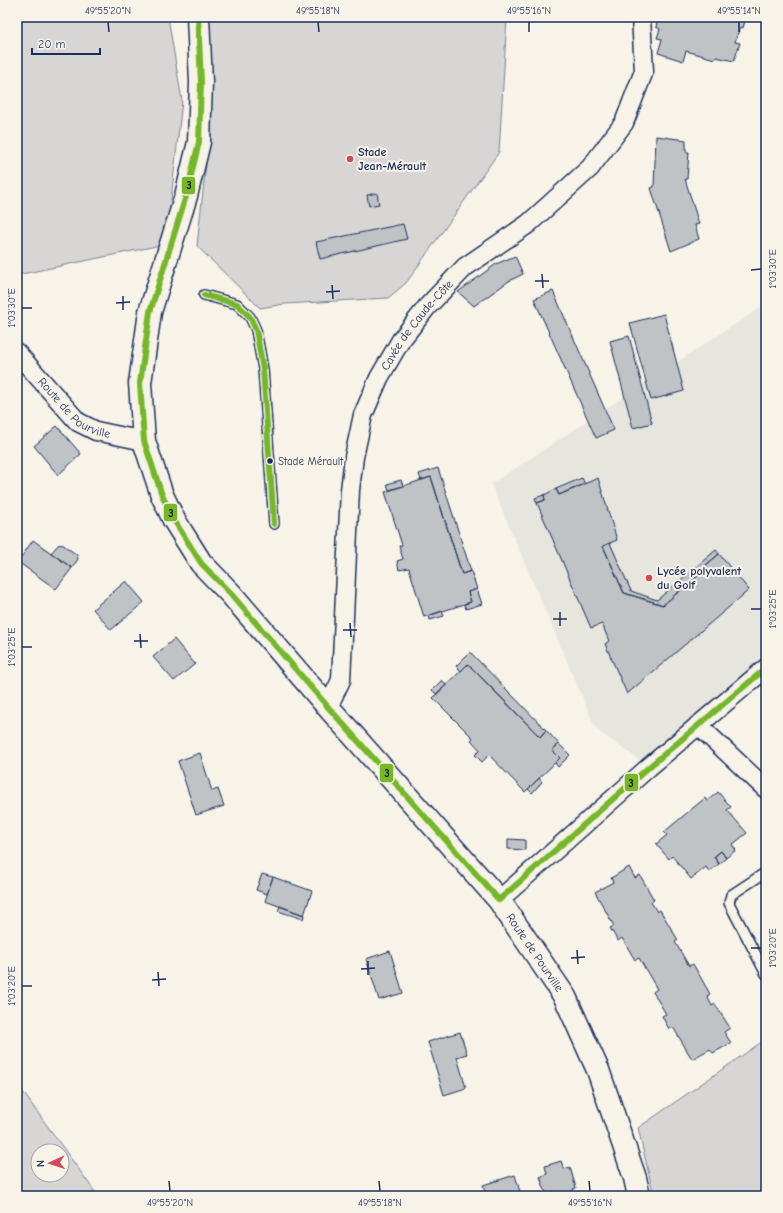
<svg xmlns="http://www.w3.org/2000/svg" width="783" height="1213" font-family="'Comic Neue',sans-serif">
<rect width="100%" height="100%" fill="#f7f3e8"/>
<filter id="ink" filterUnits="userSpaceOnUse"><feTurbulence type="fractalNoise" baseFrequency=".025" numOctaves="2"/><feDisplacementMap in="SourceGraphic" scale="8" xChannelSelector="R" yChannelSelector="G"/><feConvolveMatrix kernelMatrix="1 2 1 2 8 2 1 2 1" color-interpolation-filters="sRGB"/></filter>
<g filter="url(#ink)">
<!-- built -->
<path fill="#e6e5de" d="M766 304V672L649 767 596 729 491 484Z"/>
<!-- green -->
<path fill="#d7d6d4" stroke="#798299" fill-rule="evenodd" d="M17 17H168L182 101 166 244 17 275Z
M198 17H507L499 152 406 283 388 298 285 304 260 308 197 246 210 127Z
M766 1039V1196H654L638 1128Z
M17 1084 98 1196H17ZM38 1151H62V1175H38Z"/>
<!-- building -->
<path fill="#c0c3c5" stroke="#1b2f5e" d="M658 17H746L743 28 740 27 735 42 740 43 734 61 716 57 715 59 686 51 683 61 658 53 662 39 657 38 660 29 656 27Z
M656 136 686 140V152H689L687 179H685L699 224 695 225 699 239 671 251 651 188 654 187Z
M377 193 379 204 369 206 367 195Z
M403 224 407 239 320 259 316 242Z
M515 256 523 274 509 281 474 306 458 292 496 264Z
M553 291 614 430 596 438 534 299Z
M664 314 684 391 651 400 630 323Z
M629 336 652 423 633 428 610 341Z
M57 426 81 454 58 475 34 446Z
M438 468 471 571 462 574 431 477 421 480 419 474Z
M431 477 462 574 471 571 477 589 468 592 471 602 424 617 409 568 399 570 397 561 403 559 399 546 402 545 385 492Z
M582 478 585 484 559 495 556 489Z
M598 478 617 540 603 546 624 593 663 605 707 568 705 566 719 554 749 590 627 694 605 644 609 641 602 624 591 628 537 503 545 500 544 495 556 489 559 495Z
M401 480 403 486 389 490 387 484Z
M544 495 545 500 537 503 535 498Z
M33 540 72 568 56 589 18 562Z
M610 543 631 591 657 600 716 550 719 554 705 566 707 568 663 605 624 593 603 546Z
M62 544 77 555 78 559 72 568 51 553 58 545Z
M126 581 144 602 111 630 93 609Z
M477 589 482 604 466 609 464 604 471 602 468 592Z
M442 611 444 616 430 620 429 616Z
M174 639 195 664 174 681 153 657Z
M470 652 546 730 540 737 468 664 461 671 456 666Z
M468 664 540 737 546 730 559 744 552 750 560 758 525 792 489 755 482 762 475 755 480 750 471 740 473 738 433 698Z
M442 680 446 685 436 694 432 690Z
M559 744 570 755 558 767 555 763 560 758 552 750Z
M200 753 212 791 218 789 224 806 196 815 178 761Z
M539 778 542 782 532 793 528 789Z
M718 792 731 807 727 810 747 833 732 845 736 850 726 858 721 851 714 857 719 864 709 872 706 867 691 879 672 856 669 859 656 844 667 835 664 832 705 798 707 801Z
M508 839 525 840V850L508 849Z
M721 851 726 858 719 864 714 857Z
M629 867 635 878 640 875 654 900 651 902 657 912 660 910 678 940 675 942 689 966 693 964 710 994 707 996 712 1006 715 1004 730 1028 724 1032 731 1043 713 1053 710 1049 692 1059 673 1027 669 1029 662 1016 666 1014 653 992 657 989 639 958 635 960 622 938 618 941 610 928 614 926 595 892 613 882 611 878Z
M262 874 273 877 267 894 256 890Z
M273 877 312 891 304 915 265 901Z
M280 906 304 915 303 919 278 911Z
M390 951 403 993 379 1000 366 959Z
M460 1032 467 1054 457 1057 466 1088 444 1095 428 1042Z
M561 1161 564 1169 570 1167 576 1188 573 1189 575 1196H547L540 1177 547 1174 545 1166Z
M515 1175 521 1195 486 1196 483 1185Z"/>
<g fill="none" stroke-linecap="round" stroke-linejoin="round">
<defs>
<path id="service" d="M204 295 237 304 250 317 256 330 263 369 274 524
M766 872 731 895 729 903 766 974"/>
<g id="minor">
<path id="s1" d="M17 353 78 422 96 431 144 441"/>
<path id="s2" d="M328 707 341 680 350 490 354 457 363 415 379 378 401 340 427 307 465 267 528 224 590 168 624 123 644 71 641 17"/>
<path d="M698 725 766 789"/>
<path d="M499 900 649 767 766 668"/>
</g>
<g id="secondary">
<path id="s3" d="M198 17 201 82 199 142 186 196 150 312 140 383 144 441 162 495 174 520 201 563 231 594 328 707 499 900 565 997 598 1070 635 1178 639 1196"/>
</g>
</defs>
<!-- service casing -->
<use href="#service" stroke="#1b2f5e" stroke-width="12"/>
<!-- minor casing -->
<use href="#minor" stroke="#1b2f5e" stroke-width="21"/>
<!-- secondary casing -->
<use href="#secondary" stroke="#1b2f5e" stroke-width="25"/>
<!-- service -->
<use href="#service" stroke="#f7f3e8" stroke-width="9"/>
<!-- minor -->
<use href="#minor" stroke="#f7f3e8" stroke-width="18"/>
<!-- secondary -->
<use href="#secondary" stroke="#f7f3e8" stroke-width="22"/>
<defs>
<path id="bus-1" d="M198 17 201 82 199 142 186 196 150 312 140 383 144 441 162 495 174 520 201 563 231 594 328 707 499 900
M204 295 237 304 250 317 256 330 263 369 274 524
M499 900 649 767 766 668"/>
</defs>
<!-- bus-1 casing -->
<use href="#bus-1" stroke="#f7f3e8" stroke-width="9"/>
<!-- bus-1 -->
<use href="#bus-1" stroke="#76b729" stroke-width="6"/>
</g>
</g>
<!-- ticks -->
<path fill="none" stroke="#1b2f5e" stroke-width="1.5" d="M108 22 109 32M318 22 319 32M529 22V32M739 22V32M751 270 761 269M542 274 543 288M535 281H549M332 285 333 299M326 292 340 291M123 296V310M116 303 130 302M22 308H32M751 609H761M560 612V626M553 619H567M350 623 351 637M343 630H357M140 634 141 648M134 641H148M22 647H32M751 948H761M577 950 578 964M571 958 585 957M368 961V975M361 969 375 968M158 972 159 986M152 980 166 979M22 986H32M169 1181 170 1191M379 1181 380 1191M589 1181 590 1191"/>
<!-- markers -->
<g fill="#d1495b" stroke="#f7f3e8" stroke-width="1.5">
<circle cx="350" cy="159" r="4"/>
<circle cx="649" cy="578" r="4"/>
</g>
<circle fill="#1b2f5e" stroke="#f7f3e8" stroke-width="1.5" cx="270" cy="461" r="3.5"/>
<g text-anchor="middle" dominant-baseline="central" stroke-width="4" stroke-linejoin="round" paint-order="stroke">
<!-- bus labels -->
<g font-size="11" fill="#1b2f5e" stroke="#f7f3e8" text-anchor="start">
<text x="278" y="461">Stade Mérault</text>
</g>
<!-- poi labels -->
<g font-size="12" font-weight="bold" fill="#1b2f5e" stroke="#f7f3e8" text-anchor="start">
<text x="358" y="152">Stade<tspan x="358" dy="14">Jean-Mérault</tspan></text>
<text x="657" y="571">Lycée polyvalent<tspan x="657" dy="14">du Golf</tspan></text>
</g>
<!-- street labels -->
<g font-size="12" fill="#1b2f5e" stroke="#f7f3e8">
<text stroke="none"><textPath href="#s2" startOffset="402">Cavée de Caude-Côte</textPath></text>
<text stroke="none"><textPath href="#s1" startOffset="81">Route de Pourville</textPath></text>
<text stroke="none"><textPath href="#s3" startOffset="1081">Route de Pourville</textPath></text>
</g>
</g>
<g stroke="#f7f3e8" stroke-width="1.5">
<rect x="181" y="176" width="15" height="19" rx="4" fill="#76b729"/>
<rect x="163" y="503" width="15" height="19" rx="4" fill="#76b729"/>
<rect x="379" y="763" width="15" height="20" rx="4" fill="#76b729"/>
<rect x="624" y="773" width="15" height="19" rx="4" fill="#76b729"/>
</g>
<g font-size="11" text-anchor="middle" font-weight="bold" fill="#111">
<text x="189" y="189">3</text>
<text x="171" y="517">3</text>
<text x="387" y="777">3</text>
<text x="631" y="787">3</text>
</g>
<!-- margin -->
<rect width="783" height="1213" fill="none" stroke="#f7f3e8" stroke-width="44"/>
<!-- north arrow -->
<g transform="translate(50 1163) rotate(267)"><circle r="19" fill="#f7f3e8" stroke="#9fa5b1"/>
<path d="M0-3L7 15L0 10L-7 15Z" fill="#d1495b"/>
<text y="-6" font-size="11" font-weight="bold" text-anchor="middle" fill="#1b2f5e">N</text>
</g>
<!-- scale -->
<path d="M32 48v6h68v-6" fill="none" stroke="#1b2f5e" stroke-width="2"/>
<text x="38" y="48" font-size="12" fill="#1b2f5e" stroke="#f7f3e8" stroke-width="3" paint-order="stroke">20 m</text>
<rect x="22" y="22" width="739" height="1169" fill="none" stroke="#1b2f5e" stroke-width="1.5"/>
<g font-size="10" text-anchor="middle" fill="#1b2f5e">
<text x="108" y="14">49°55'20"N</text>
<text x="318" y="14">49°55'18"N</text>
<text x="529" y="14">49°55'16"N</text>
<text x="739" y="14">49°55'14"N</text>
<text transform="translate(772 269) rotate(-90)" y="4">1°03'30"E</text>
<text transform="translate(11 308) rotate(-90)" y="4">1°03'30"E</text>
<text transform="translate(772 609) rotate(-90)" y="4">1°03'25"E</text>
<text transform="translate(11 647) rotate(-90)" y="4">1°03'25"E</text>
<text transform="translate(772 948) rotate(-90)" y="4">1°03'20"E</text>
<text transform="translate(11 986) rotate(-90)" y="4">1°03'20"E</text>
<text x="170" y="1206">49°55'20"N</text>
<text x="380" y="1206">49°55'18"N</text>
<text x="590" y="1206">49°55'16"N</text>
</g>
</svg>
